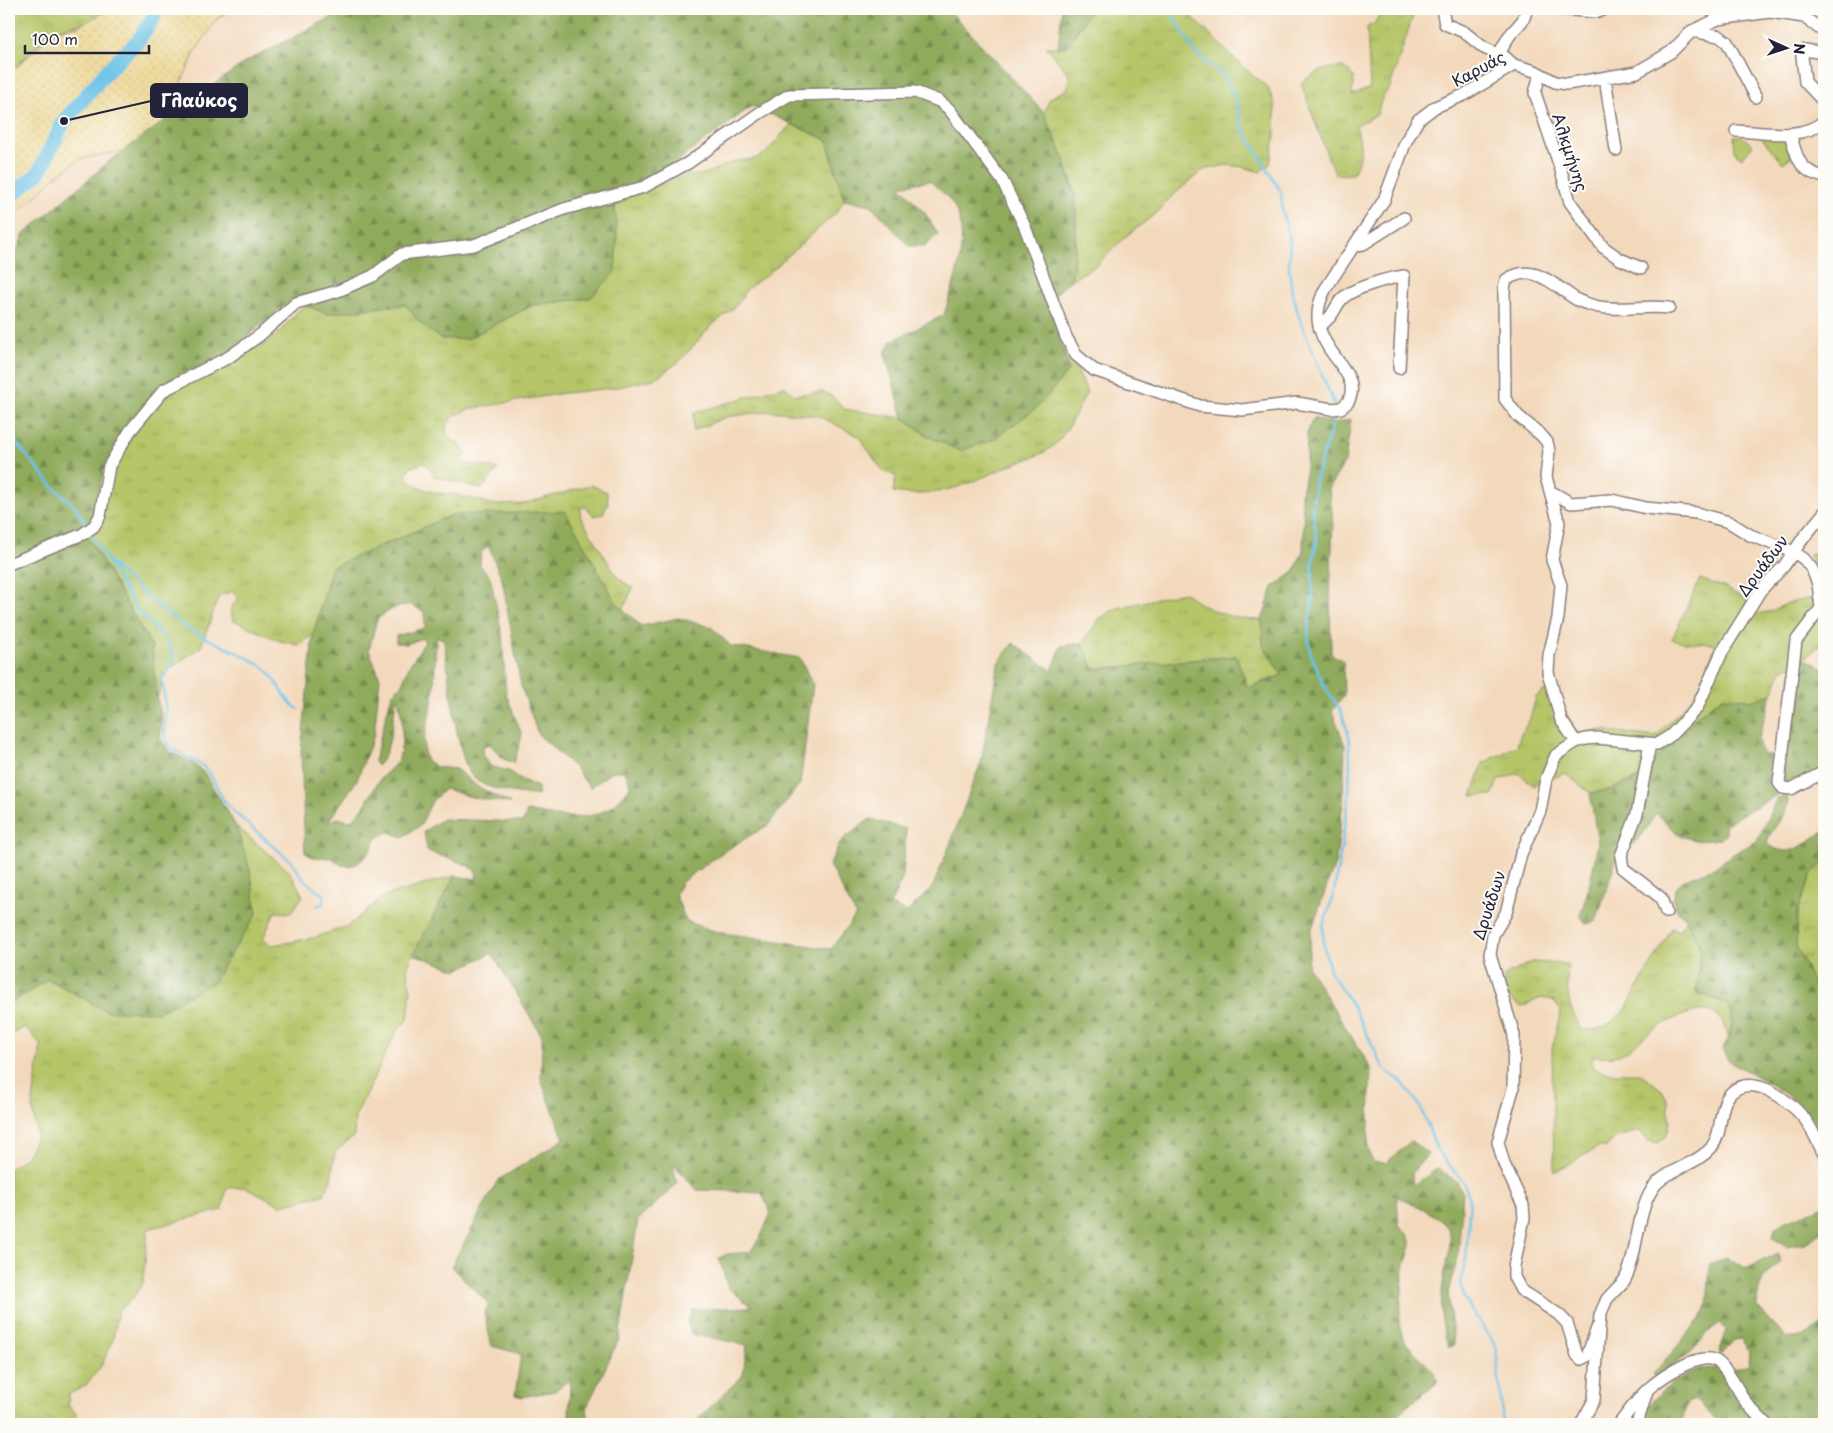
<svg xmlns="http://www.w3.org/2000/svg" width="1833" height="1433" font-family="'Playpen Sans',sans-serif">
<defs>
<pattern id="grass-tufts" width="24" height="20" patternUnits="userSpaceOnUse" patternTransform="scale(1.25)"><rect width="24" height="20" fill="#b5c568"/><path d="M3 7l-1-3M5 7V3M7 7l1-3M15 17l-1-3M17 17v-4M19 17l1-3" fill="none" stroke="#9ba95b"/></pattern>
<pattern id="forest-firs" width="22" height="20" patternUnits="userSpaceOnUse" patternTransform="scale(1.25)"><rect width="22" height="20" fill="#90aa5c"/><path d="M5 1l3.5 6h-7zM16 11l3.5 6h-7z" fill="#758a4d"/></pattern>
<pattern id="sand-dots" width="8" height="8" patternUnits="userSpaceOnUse" patternTransform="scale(1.25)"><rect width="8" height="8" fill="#eeda9e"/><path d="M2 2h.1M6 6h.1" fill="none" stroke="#ccbb89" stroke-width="1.8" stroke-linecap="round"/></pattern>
</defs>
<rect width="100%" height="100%" fill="#fdfcf7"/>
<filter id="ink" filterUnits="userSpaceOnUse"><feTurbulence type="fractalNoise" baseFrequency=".02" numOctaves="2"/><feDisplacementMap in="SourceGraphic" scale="10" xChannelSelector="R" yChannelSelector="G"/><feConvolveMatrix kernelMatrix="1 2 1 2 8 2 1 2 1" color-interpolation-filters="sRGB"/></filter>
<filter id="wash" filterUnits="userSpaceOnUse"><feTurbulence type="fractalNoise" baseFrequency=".0096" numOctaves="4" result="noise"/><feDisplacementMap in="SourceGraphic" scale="20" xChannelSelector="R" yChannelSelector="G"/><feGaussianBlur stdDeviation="1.12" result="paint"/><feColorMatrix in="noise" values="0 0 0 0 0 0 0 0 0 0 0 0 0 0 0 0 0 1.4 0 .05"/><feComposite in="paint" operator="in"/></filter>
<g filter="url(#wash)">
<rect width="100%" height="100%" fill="#f3d9bc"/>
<!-- grass -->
<path fill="url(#grass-tufts)" stroke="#6c7452" d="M9 9H104C94 27 70 22 55 31 38 42 23 60 9 74Z
M1092 9H1184L1244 68 1267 86 1275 105V138L1270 164 1260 172 1244 167 1226 165 1203 170 1171 197 1158 212 1125 237 1097 265 1071 280C1075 253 1079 222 1075 195 1070 167 1055 139 1044 113L1050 98 1067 89 1069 75 1046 47H1066Z
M1383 9H1415L1390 87 1382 98 1377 115 1356 125C1362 147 1362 153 1353 174L1336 175 1329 160 1301 83C1314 72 1327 67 1344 67L1354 77 1352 95 1370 88 1367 27 1374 24Z
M791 124 827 140 844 200 837 212 770 272 746 290 737 305 711 326 679 362 654 379 619 387 558 394 469 409 452 417 446 427 447 435 467 452 462 462 498 469 482 489 434 476 431 469 423 462 409 469 406 477 418 487 436 493 452 494 497 505 523 504 591 485 607 492 608 503 603 514 594 516 586 507H581L580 516 618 578 633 588 623 609 617 604 452 515 332 567 313 635 298 645 280 641 233 620 231 609 238 598 233 591 219 596 201 647 164 673 157 700 152 647 88 537C107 486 129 416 179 387 202 373 227 362 250 350 257 347 265 344 271 340 285 329 290 316 305 305L327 314 406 304 419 322 467 339 533 305 590 298 617 240 615 207 634 193 687 176 705 174 735 161 754 159 766 153Z
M1759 135H1786L1792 156 1783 163Z
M1734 136H1741L1753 145 1742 158 1735 153Z
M1059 343 1073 361 1087 392C1078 408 1066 436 1052 447 1042 455 1025 460 1013 464 972 482 939 500 893 492L896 476 883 471 858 436 819 416 769 411 726 417 693 431 694 413 784 386 794 395 824 392 833 397 844 409 903 418 928 436 1069 370Z
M1824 552V642L1805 658 1782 670 1772 694 1754 700 1723 697 1700 713 1637 779 1610 790 1590 793 1565 773 1534 786 1518 773 1498 780 1493 795 1472 796 1483 763 1517 746 1520 736 1530 719 1536 697 1543 691 1549 690 1559 697 1573 727 1580 732 1602 730 1655 737 1693 698 1702 682 1716 644 1683 642 1672 639 1700 579 1726 588 1748 601 1747 616 1772 611 1788 603 1823 596 1809 555Z
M1184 592C1207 611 1232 620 1262 620L1263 645 1282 675 1248 688 1236 656 1094 669 1082 643 1099 619 1114 609Z
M236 826 290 872 303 896 291 913 275 912 263 939 272 945 313 938 348 926 384 896 455 876 407 968 411 991 408 1020 397 1030 355 1117 354 1136 335 1152 331 1179 324 1195 281 1205 245 1187 227 1188 222 1210 148 1229 143 1283 131 1300 118 1311 113 1339 102 1365 85 1386 69 1394 68 1405 77 1415 63 1424H9V1169L27 1156 37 1135 32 1107 41 1045 25 1027 9 1036V1004L48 979 107 1011 257 914 250 870Z
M1824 862V1003L1814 986 1796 946 1797 912 1811 875Z
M1686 919 1701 951 1696 992 1729 1005 1733 1015 1729 1039C1726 1030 1723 1017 1713 1013 1698 1004 1662 1024 1649 1033 1639 1040 1632 1050 1621 1054 1613 1058 1602 1056 1593 1056L1592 1063 1595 1069 1609 1073H1640L1662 1090 1668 1101 1670 1123 1666 1137 1656 1144 1646 1139 1640 1131 1617 1137 1605 1148 1600 1146 1554 1172 1552 1049 1561 1010 1553 1000 1541 998 1522 1007C1507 999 1505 992 1504 976L1532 962 1568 964C1566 987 1568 1013 1583 1030 1601 1031 1612 1023 1625 1010L1672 928 1679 931Z"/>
<!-- forest -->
<path fill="url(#forest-firs)" stroke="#59664c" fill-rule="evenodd" d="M348 9H948L1044 113 1062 154 1075 196V251L1071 280 1048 301 1069 370 1039 406 993 440 960 451 928 436 903 418 885 354 890 342 944 315C954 282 973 236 952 203 947 195 936 187 930 181L900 186 925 213 938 234 926 246H909L871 205 844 200 827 140 752 106 615 207 617 240 615 272 590 298 533 305 467 339H441L419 322 405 304 327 314 292 299 228 353 163 385 105 465 88 537 152 647 157 700 162 717 160 738 169 751 194 764 205 774 236 826 250 870 257 914 213 982 159 1012 107 1011 48 979 9 1004V269L24 234 112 159 245 62Z
M1062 9H1092L1066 47H1058Z
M1314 417C1327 424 1337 424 1351 419L1345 462 1329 488 1333 520 1330 599 1331 654 1343 661 1344 695 1332 711 1345 745 1343 801 1336 861 1311 931 1308 967 1371 1068 1368 1147 1372 1162 1386 1163 1411 1141 1428 1154 1412 1173 1413 1186 1438 1168 1457 1182 1463 1193 1458 1258 1448 1292 1454 1346 1449 1348C1439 1322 1440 1299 1445 1272 1448 1260 1451 1246 1450 1233 1447 1219 1410 1201 1397 1197L1399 1225 1409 1236 1411 1246 1404 1268 1399 1324 1404 1341 1435 1373 1438 1381 1386 1424H693L743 1375 747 1345 691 1334 687 1322 693 1309 752 1307 728 1288 719 1258 727 1254 750 1252 761 1236 771 1213 761 1192 697 1190 673 1164 677 1184 638 1220 619 1339 587 1407 589 1424H569L570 1379 555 1391 522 1397 515 1395 521 1354 492 1346 484 1314 489 1304 451 1267 498 1180 564 1139 541 1080 542 1036 492 953 457 970 413 954 455 876 477 879 476 871C460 859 443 859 427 850L424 831 443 819 523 822 527 811C568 819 604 826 630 787L628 777 623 771H613L590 788 576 769 538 734 521 686 502 579 488 545 481 553 480 565 490 577 502 633 506 694 522 735 514 763 503 759 490 744 485 745 482 752 490 766 509 771 518 778 538 787V796C520 793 484 791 472 776 456 758 448 668 444 640L437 636C434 658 436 681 432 702 429 723 420 739 426 760L437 767 456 769 478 787 510 803 475 798 445 789 432 801 421 825 403 837 389 832C385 834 378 836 376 840 373 843 373 848 370 851 360 866 345 872 332 858L313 857 305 853 301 752 313 635 332 567 452 515 565 511 617 604 641 626 678 618 711 627 731 646 800 658 813 685 800 784 768 825 723 852 683 881 675 894 686 921 717 932 831 949 856 915 829 865 841 841 870 819 906 829 903 877 890 905 907 912 932 888 947 852 981 762 998 663 1013 643 1052 671 1061 646 1082 643 1094 669 1236 656 1248 688 1282 675 1263 645 1262 620 1273 587 1294 572 1303 551 1304 521 1301 495 1306 468 1307 432ZM410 604 424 612 425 628 396 636V643L407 644 422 638 425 642 409 666 402 684 392 694 374 761 377 766C392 754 392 716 397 697 403 711 404 743 399 758 397 765 386 772 381 778 370 793 365 811 350 821L338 818 328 822 357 780 374 735 380 678 369 650 377 619 392 609Z
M1805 658 1824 669V769L1787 785 1783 780 1793 664Z
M1772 694 1758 739 1762 754 1777 755 1776 783 1778 794 1725 824 1726 835C1714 843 1693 842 1680 835 1671 830 1664 819 1656 813L1643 834 1615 863 1596 921 1587 924 1580 916 1589 887 1598 844 1590 793 1610 790 1637 779 1700 713 1723 697 1754 700Z
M1784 796 1788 798C1789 819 1769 827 1767 844 1792 861 1803 843 1824 831V862L1811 875 1797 912 1796 946 1814 986 1824 1003V1138C1808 1099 1762 1081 1728 1060L1722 1049C1731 1036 1736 1021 1729 1005L1696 992 1701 951 1686 919 1677 910 1673 900 1677 886 1685 879 1714 868 1733 854 1757 841 1777 798Z
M1824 1206V1230L1805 1244 1786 1247 1773 1238 1775 1228 1784 1222Z
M1777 1253 1781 1262C1763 1277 1758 1282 1757 1307L1786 1338H1800L1824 1325V1424H1730L1713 1417 1695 1400 1687 1403 1681 1424H1632C1649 1404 1662 1388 1686 1375 1690 1373 1695 1369 1700 1369 1718 1367 1732 1373 1749 1364L1750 1352 1741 1339 1734 1340 1722 1354 1719 1353 1727 1330 1719 1323 1684 1358 1655 1378 1653 1374 1701 1319 1707 1306 1710 1264 1725 1258 1738 1263 1746 1269Z"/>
<!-- sand -->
<path fill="url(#sand-dots)" stroke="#887e6c" d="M127 9H231L217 19 195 52 164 121 123 151 80 159 55 177 9 221V74L56 30 78 26 101 14Z"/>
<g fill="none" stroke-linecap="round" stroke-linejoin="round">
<!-- stream -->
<path stroke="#6ac2e7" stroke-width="2.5" d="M1169 9 1196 54 1225 77 1235 98 1242 127 1281 192 1283 215 1290 239 1289 269 1292 292 1301 323 1335 406
M1334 420 1315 480 1312 509 1317 540 1312 566 1313 596 1308 634 1310 651 1323 684 1341 711 1349 736 1350 764 1349 796 1341 850 1333 897 1323 926 1324 948 1331 973 1354 1008 1384 1069 1402 1082 1420 1106 1437 1150 1464 1183 1470 1200 1466 1258 1461 1282 1464 1298 1496 1347 1503 1424
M9 434 52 486 75 506 85 523
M92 536 137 610 163 636 173 654 174 663 162 680 166 711 164 736 169 747 203 766 210 774 223 799 235 813 292 862 302 877 315 889 324 895 323 904 317 906
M106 559C132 583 158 608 188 628 211 643 239 651 262 666 278 677 283 701 298 709"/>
<!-- river -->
<path stroke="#6ac2e7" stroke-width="15" d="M9 197 39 173 64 121 110 68 138 41 159 9"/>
</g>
</g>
<g filter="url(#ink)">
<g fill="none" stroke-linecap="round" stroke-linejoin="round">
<defs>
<path id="minor" d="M1442 9 1445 24 1464 32 1484 48 1505 57 1514 65
M1558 9 1597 12 1605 9
M1692 31 1719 36 1727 42 1756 97
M1824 53 1805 50 1802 56 1805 82 1824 102
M1499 54 1509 36 1523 20 1527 9
M1540 74 1535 93 1560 167 1570 202 1603 247 1620 259 1641 268
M1605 78 1616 150
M1736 131C1764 132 1801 141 1824 121
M1790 133C1797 157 1798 171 1824 177
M1355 246 1363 244 1404 218
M1319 326C1336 316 1334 305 1344 297 1356 287 1389 278 1404 276L1399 368
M1550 491 1571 503 1612 500 1646 508 1696 513 1729 522 1750 535 1794 552 1804 559 1812 569 1818 584 1821 608 1796 641 1779 783 1783 788 1791 789 1824 772
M9 564 83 534 94 526 100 516 109 466 130 431 164 390 229 357 260 335 296 303 338 291 373 276 402 254 474 245 564 209 644 187 688 163 758 114 789 95 915 92 939 101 949 109 1002 180 1025 227 1066 337 1076 355 1094 370 1200 406 1242 410 1297 403 1332 409 1341 408 1348 402C1368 367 1294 345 1326 288L1384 200 1406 141 1418 120 1435 107 1464 95 1514 65 1535 71 1555 82 1567 84 1637 72 1671 52 1692 31 1718 19 1770 12 1804 17 1824 32
M1576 742 1561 720 1548 672 1549 655 1558 618 1561 585 1552 560 1559 523 1546 477 1549 451 1547 442 1541 435 1518 416 1505 399 1504 288 1506 280C1533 262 1553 284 1574 298 1581 303 1591 305 1599 307 1622 311 1646 305 1669 308
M1650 744 1637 814 1621 856 1623 868 1661 898 1666 912
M1597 1328 1587 1356 1581 1359 1577 1355 1567 1323 1558 1314 1521 1290 1514 1277V1266L1524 1218 1523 1205 1504 1164 1498 1142 1513 1089 1514 1035 1490 955 1493 935 1506 913 1521 854 1540 811 1546 779 1556 755 1576 742 1586 739 1597 738 1657 744 1670 736 1697 708 1722 652 1760 591 1784 566 1804 537 1824 513
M1581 1424 1594 1400 1600 1315 1607 1299 1624 1281 1628 1273C1638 1247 1638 1203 1657 1183 1672 1168 1697 1164 1711 1148 1723 1133 1718 1113 1727 1098 1747 1068 1788 1099 1804 1118 1813 1129 1817 1142 1824 1154
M1619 1424C1628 1413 1637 1399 1648 1389 1662 1377 1703 1348 1719 1363 1730 1373 1737 1389 1745 1401 1751 1409 1759 1417 1766 1424
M1637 1424 1647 1391"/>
</defs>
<!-- minor casing -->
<use href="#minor" stroke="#8a7e7c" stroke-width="14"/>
<!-- minor -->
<use href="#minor" stroke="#fff" stroke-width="11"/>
</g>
</g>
<g text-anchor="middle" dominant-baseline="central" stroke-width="4" stroke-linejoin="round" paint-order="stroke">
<!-- street labels -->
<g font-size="16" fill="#22223b" stroke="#fdfcf7">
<text transform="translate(1478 68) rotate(-28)">Καρυάς</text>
<text transform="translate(1571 152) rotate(72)">Αλκμήνης</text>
<text transform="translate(1762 565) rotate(-53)">Δρυάδων</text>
<text transform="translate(1488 905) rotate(-72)">Δρυάδων</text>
</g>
</g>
<!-- callouts -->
<path fill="none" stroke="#22223b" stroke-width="2" d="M64 121L151 101"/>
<circle fill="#22223b" stroke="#fdfcf7" stroke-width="2" cx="64" cy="121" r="5"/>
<rect fill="#22223b" stroke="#22223b" stroke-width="2" x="151" y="84" width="96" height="33" rx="5"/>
<g font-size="18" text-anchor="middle" font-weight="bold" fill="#fff">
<text x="199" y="107">Γλαύκος</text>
</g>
<!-- margin -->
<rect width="1833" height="1433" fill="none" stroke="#fdfcf7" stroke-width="30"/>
<!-- north arrow -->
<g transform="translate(1786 48) rotate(93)" stroke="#fdfcf7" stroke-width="4" paint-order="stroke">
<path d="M0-4L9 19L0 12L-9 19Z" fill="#22223b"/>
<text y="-8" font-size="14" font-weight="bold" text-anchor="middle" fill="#22223b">N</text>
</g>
<!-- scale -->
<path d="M25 45v8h124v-8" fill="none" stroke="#22223b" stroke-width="2.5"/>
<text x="32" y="45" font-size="15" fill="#22223b" stroke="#fdfcf7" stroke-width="4" paint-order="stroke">100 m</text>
</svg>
